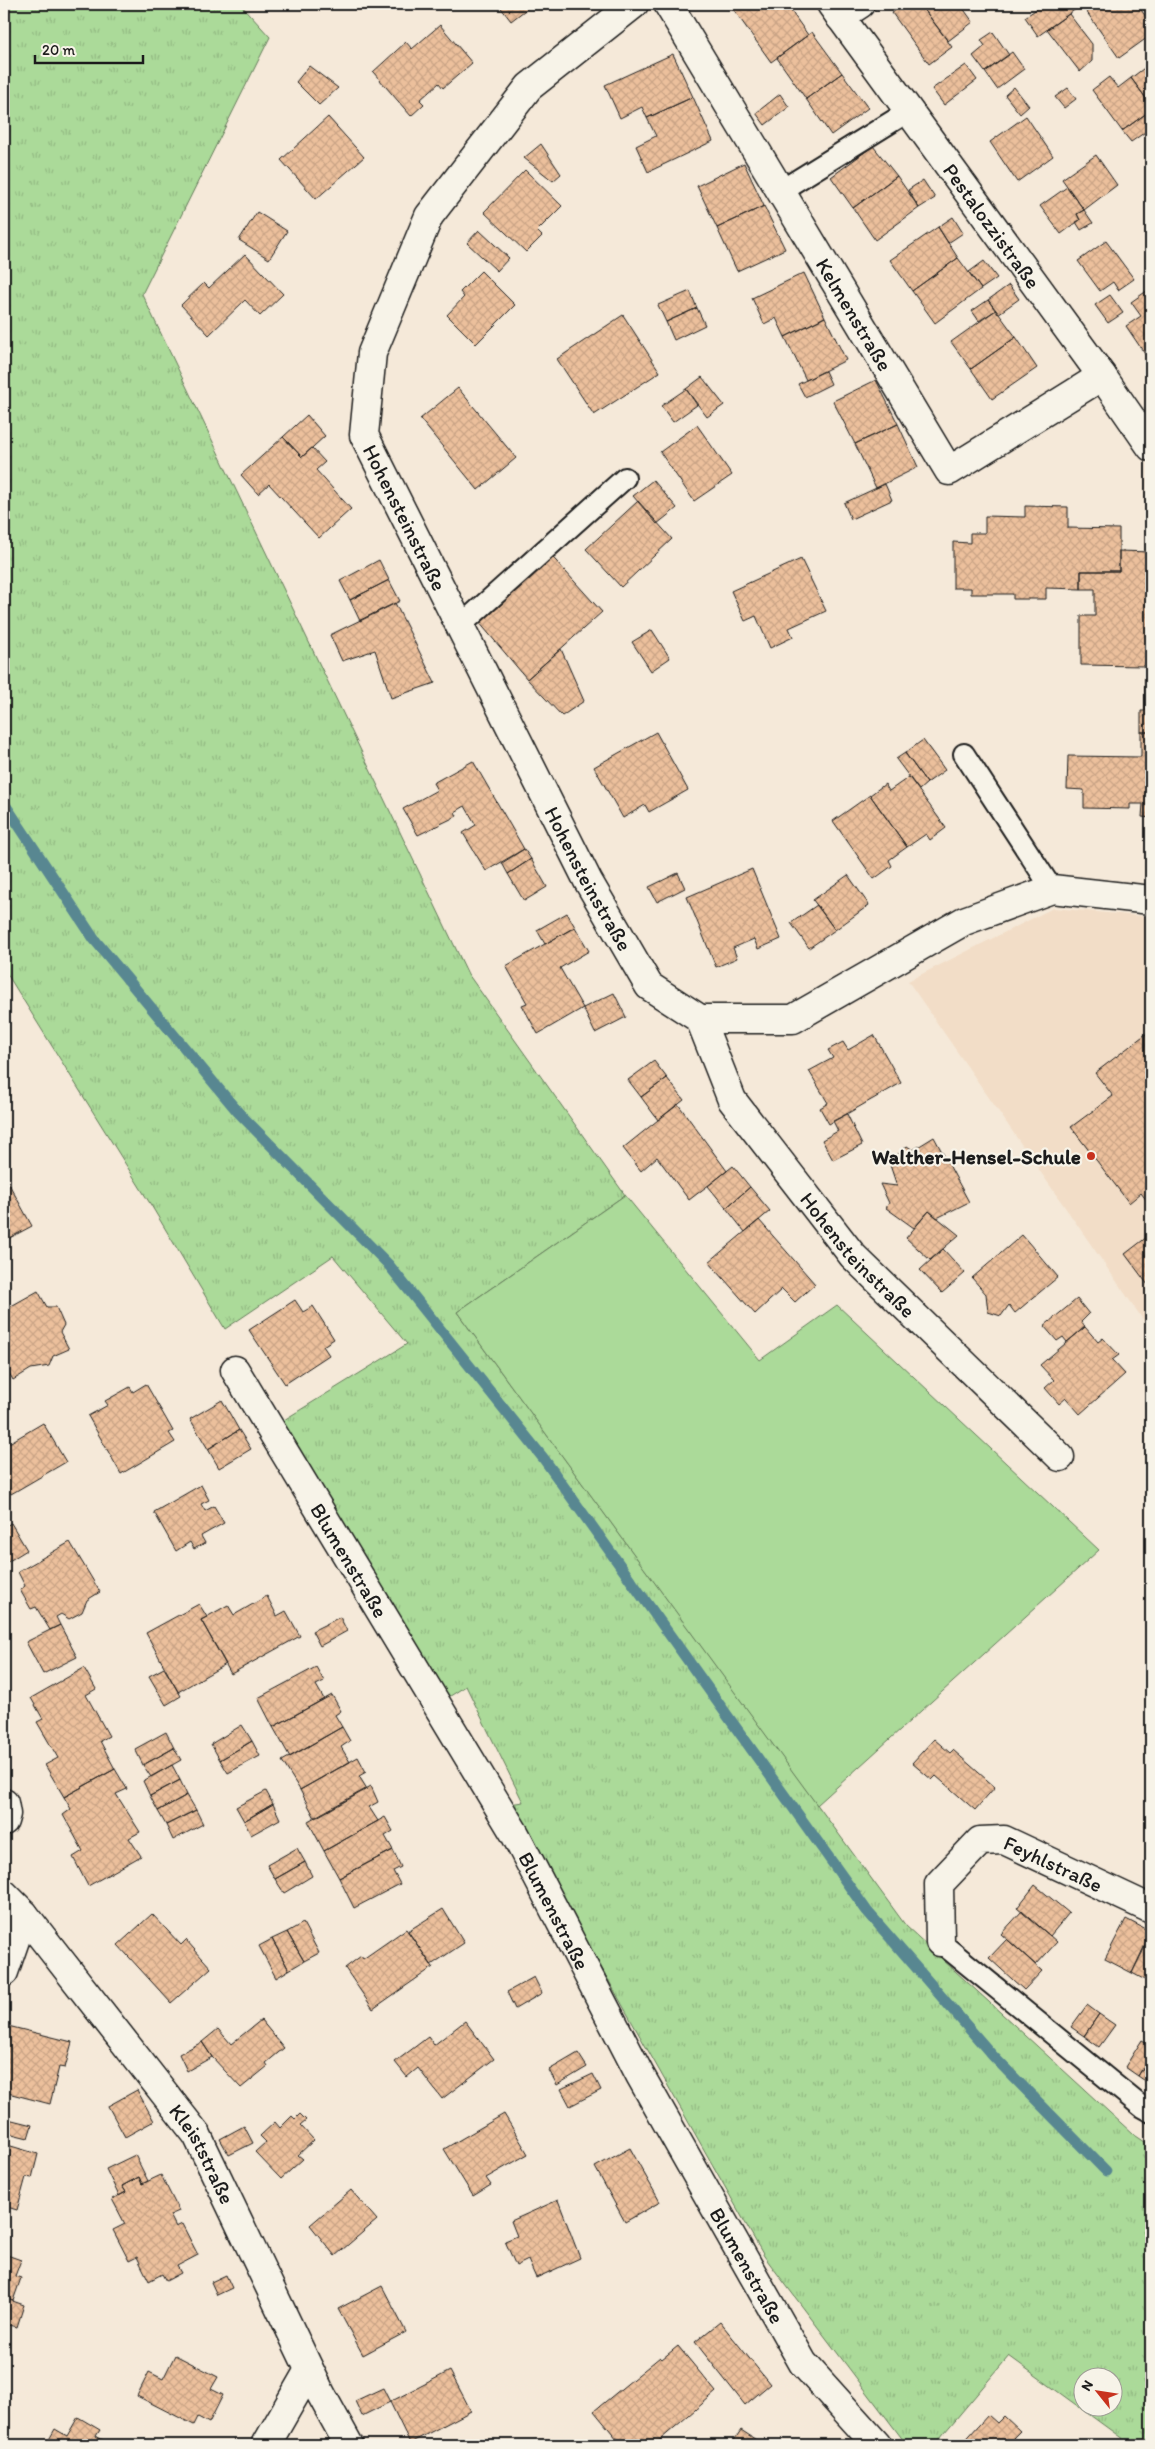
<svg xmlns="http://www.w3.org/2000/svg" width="1155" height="2449" font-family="Itim,sans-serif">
<defs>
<pattern id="grass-tufts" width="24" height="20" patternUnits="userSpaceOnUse" patternTransform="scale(1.25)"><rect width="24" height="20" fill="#abda99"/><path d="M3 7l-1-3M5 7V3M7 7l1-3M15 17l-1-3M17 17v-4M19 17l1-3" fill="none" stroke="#93ba83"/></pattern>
<pattern id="building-cross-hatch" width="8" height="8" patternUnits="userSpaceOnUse" patternTransform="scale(1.25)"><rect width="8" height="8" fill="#ecc09c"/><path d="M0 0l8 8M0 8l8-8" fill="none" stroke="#caa486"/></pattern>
</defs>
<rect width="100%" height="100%" fill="#f5e9d9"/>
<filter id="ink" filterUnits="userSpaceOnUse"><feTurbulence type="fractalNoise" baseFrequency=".02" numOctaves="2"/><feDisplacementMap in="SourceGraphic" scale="10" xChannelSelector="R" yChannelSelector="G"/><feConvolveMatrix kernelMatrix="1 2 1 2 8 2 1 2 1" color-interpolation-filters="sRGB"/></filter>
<g filter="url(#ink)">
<!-- built -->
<path fill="#f2ddc7" d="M1053 908 1151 917V1331L908 981Z"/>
<!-- grass -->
<path fill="url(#grass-tufts)" stroke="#647b5a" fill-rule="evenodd" d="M4 4H240L270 37 142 294 468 974 625 1195 457 1312 906 1926 1133 2134 1151 2146V2445H1131L1009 2356 934 2445H907L764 2256 509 1804 523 1802 466 1686 444 1700 279 1423 407 1344 333 1256 225 1329 151 1205 4 969ZM1082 2376H1112V2406H1082Z"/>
<!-- garden -->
<path fill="#abda99" stroke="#647b5a" d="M625 1195 760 1360 837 1305 1099 1550 817 1805 457 1312Z"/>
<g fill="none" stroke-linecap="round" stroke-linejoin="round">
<!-- stream -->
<path stroke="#598791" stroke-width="11" d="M4 803 94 939 238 1112 388 1264 544 1459 867 1911 993 2056 1106 2171"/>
</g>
<!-- building -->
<path fill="url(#building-cross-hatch)" stroke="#1c1c1c" d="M498 4H533L511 21Z
M734 4H786L808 35 771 62 731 6Z
M904 4H920L952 47 929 64 892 13Z
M920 4H960L973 22 948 41Z
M1044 4H1079L1080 6 1038 36 1025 17Z
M1096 4H1137L1151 24V35L1119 58 1086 11Z
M1069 14 1092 44V61L1080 72 1047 29Z
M440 25 472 63 443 88 439 83 420 100 424 104 411 116 373 72 406 42 412 49Z
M812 32 842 73 806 99 777 58Z
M993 32 1009 55 985 72 973 56 985 46 981 40Z
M1012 52 1024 69 997 89 985 72Z
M673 54 693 97 647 118 642 107 620 118 605 85Z
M1151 63V105L1131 78Z
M966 65 977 80 944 105 932 89Z
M309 66 338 88 319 105 296 82Z
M842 73 868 108 831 135 806 99Z
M1109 77 1118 88 1131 78 1151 105V110L1122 131 1092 90Z
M1014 87 1029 106 1020 114 1005 95Z
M1068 88 1076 99 1064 108 1055 97Z
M780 94 789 107 765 125 756 113Z
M693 97 713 141 648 172 636 146 656 136 647 118Z
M1151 110V128L1131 142 1122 131Z
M1026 116 1053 156 1017 182 990 142Z
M328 117 364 157 316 199 281 160Z
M541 144 561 174 553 181 524 158Z
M873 146 897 176 853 208 831 177Z
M1096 155 1117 185 1084 210 1062 179Z
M744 163 764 206 717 228 697 186Z
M525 170 562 206 537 231 542 236 526 252 484 212Z
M897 176 919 208 875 240 853 208Z
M923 180 935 198 919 208 908 190Z
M1067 187 1084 210 1077 214 1080 220 1061 234 1040 206Z
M764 206 785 249 737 271 717 228Z
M1084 210 1093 223 1081 230 1076 222 1080 220 1077 214Z
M257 212 287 231 269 259 239 240Z
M953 217 963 233 948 243 938 227Z
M938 227 958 258 912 291 890 260Z
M479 230 509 258 497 271 467 243Z
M1106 241 1134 279 1118 290 1113 282 1100 291 1078 261Z
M245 254 283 294 260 316 245 300 209 335 181 305 204 283 209 288Z
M958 258 981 289 935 323 912 291Z
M984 261 997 278 981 289 969 272Z
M481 271 515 305 476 344 447 315 464 297 460 292Z
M804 273 825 317 785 337 776 318 764 324 752 298Z
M1009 285 1019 299 998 314 988 300Z
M1151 288V363L1126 326 1141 316 1131 302Z
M690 291 697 308 666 322 658 305Z
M1110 295 1123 313 1108 323 1095 305Z
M988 300 996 310 979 321 972 311Z
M697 308 705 325 674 340 666 322Z
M996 310 1016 337 971 369 951 342Z
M623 315 660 372 594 415 557 359Z
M825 317 846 360 806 380 785 337Z
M1016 337 1037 368 992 399 971 369Z
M825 371 831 384 805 397 798 384Z
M702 377 724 405 707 417 686 389Z
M876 380 898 424 855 444 833 401Z
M458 388 516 458 478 490 420 419Z
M686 389 697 405 673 422 661 406Z
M307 415 325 436 302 457 283 437Z
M898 424 918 467 876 488 855 444Z
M697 425 732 475 694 501 660 452Z
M283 437 302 457 312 448 325 462 316 470 351 509 319 538 269 484 258 494 241 475Z
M653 480 677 508 657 524 633 496Z
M885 484 892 500 851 519 844 503Z
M638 501 672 539 621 587 586 549Z
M1025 506 1068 507V528L1119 529V571H1081V589L1046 588V599H1013V594H971V588H953V542L970 543V533H985V516L1025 517Z
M547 551 602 612 527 679 473 615Z
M1119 551 1151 552V668H1145V666L1081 665V616H1095V589H1081V571H1119Z
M801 559 826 611 789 628 793 637 770 648 756 616 745 621 731 591Z
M379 560 389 580 350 600 340 581Z
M389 580 400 601 360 621 350 600Z
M395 603 435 683 391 698 375 650 342 661 330 635Z
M652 630 670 658 651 671 632 642Z
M561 649 584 701 562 716 527 679Z
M1145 668H1151V732H1141V711H1145Z
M656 732 688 790 649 812 645 805 623 818 594 767Z
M1141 732H1151V818L1142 817 1143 804H1130V809L1084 808V790L1067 789 1068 756 1141 757Z
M923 740 945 770 927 783 905 753Z
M905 753 927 783 919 790 896 759Z
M473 761 524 849 486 871 463 833 476 825 465 806 455 812 457 816 418 835 403 809 437 790 433 783Z
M909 777 946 828 930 840 926 834 907 847 870 795 885 784 889 791Z
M870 795 907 847 889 860 892 866 874 879 833 821Z
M524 849 531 859 508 874 502 863Z
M531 859 547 887 524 901 508 874Z
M752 869 781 939 758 949 754 939 733 948 737 958 716 967 687 897Z
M678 873 685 888 657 902 649 887Z
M848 875 869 905 835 930 813 900Z
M817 905 835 930 809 948 791 923Z
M567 913 575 927 545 944 537 930Z
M575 927 589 951 560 968 583 1008 538 1034 522 1005 527 1003 506 966Z
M614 993 626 1017 595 1033 583 1008Z
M1151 1030V1206L1141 1193 1129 1203 1071 1127 1113 1096 1095 1073Z
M874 1035 901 1083 829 1124 820 1108 828 1103 809 1071 833 1058 828 1050 843 1042 848 1050Z
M654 1061 667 1078 641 1097 628 1080Z
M667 1078 684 1100 658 1120 641 1097Z
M678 1104 727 1171 689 1200 657 1157 641 1171 623 1148Z
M847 1114 862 1145 833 1160 822 1140 838 1131 833 1121Z
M934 1137 969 1202 937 1218 929 1211 914 1228 886 1208 889 1203 880 1184 897 1186 889 1162 907 1146 913 1150Z
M733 1166 750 1187 726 1208 708 1186Z
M4 1175 32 1226 4 1241Z
M750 1187 770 1211 745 1232 726 1208Z
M929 1211 959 1235 930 1260 906 1238Z
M759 1220 815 1284 795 1302 782 1289 755 1314 709 1262Z
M1151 1234V1289L1125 1254Z
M1022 1235 1058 1277 1015 1313 1009 1305 1001 1316 988 1312 986 1294 972 1278Z
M943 1249 965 1273 942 1293 920 1270Z
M38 1291 47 1307H56L64 1325 60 1332 69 1349 53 1356 49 1366 31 1369 13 1380 4 1364V1310Z
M1077 1299 1089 1314 1081 1322 1085 1327 1067 1342 1063 1337 1057 1341 1044 1326Z
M295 1300 303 1312 313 1306 334 1339 323 1346 329 1355 285 1384 249 1330Z
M1085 1327 1098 1342 1103 1338 1119 1355 1112 1360 1125 1374 1080 1414 1066 1398 1059 1404 1045 1388 1054 1380 1040 1365Z
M146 1384 173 1431 169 1433 175 1442 121 1474 88 1416 108 1405 105 1401 130 1387 133 1392Z
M222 1400 239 1430 208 1449 190 1419Z
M43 1423 66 1462 11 1494 4 1481V1446Z
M239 1430 251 1449 219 1468 208 1449Z
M201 1485 209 1500 201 1504 205 1511 214 1506 224 1523 201 1536 205 1543 194 1549 190 1542 176 1551 154 1512Z
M11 1523 27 1550 4 1564V1527Z
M70 1542 100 1592 87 1600 82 1612 69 1619 61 1614 56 1617 60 1625 50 1630 36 1607 31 1609 20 1590 25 1586 18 1572Z
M267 1596 277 1616 286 1611 300 1636 231 1674 201 1620 228 1605 234 1615Z
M199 1604 207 1617 201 1620 226 1664 178 1692 146 1633Z
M340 1617 347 1631 320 1646 312 1631Z
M60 1625 77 1657 43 1674 26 1642Z
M316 1667 324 1681 316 1685 324 1699 273 1727 258 1698Z
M84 1668 96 1689 86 1695 109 1736 100 1741 115 1769 64 1797 45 1765 58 1758 37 1722 43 1719 31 1698Z
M164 1668 181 1696 166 1705 149 1676Z
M332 1695 341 1711 335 1715 342 1727 290 1757 273 1727Z
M242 1725 252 1741 220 1760 211 1744Z
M342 1727 350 1741 341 1747 350 1762 300 1790 282 1761Z
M166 1732 174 1748 143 1765 135 1749Z
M934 1739 950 1753 953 1750 995 1787 975 1810 936 1776 932 1780 912 1763Z
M252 1741 260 1756 228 1773 220 1760Z
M174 1748 181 1760 151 1777 143 1765Z
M358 1757 366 1772 359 1776 367 1789 315 1818 300 1790Z
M172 1765 180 1780 150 1796 143 1781Z
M115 1769 127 1789 116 1794 140 1832 129 1838 141 1856 88 1886 73 1857 83 1851 63 1815 71 1809 64 1797Z
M180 1780 187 1795 158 1811 150 1796Z
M371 1786 378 1802 369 1807 378 1821 324 1851 308 1821Z
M266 1791 273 1804 244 1821 236 1807Z
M187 1795 196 1810 166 1825 158 1811Z
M273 1804 280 1819 251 1835 244 1821Z
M196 1810 203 1824 173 1840 166 1825Z
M385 1817 393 1831 385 1836 393 1850 339 1878 324 1851Z
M297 1848 305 1862 275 1879 267 1865Z
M393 1850 401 1867 393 1871 400 1884 354 1908 339 1878Z
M305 1862 312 1876 284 1893 275 1879Z
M1035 1885 1069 1913 1050 1936 1017 1908Z
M443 1909 464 1943 431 1965 408 1931Z
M1022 1911 1057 1942 1036 1965 1001 1934Z
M152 1914 181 1945 186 1940 211 1968 171 2003 118 1945Z
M1126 1919 1151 1932 1132 1973 1105 1959Z
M303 1923 319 1953 304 1961 287 1932Z
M406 1929 433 1967 373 2009 345 1968 361 1956 363 1959Z
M287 1932 304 1961 289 1970 272 1939Z
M1151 1935V1983L1132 1973Z
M272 1939 289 1970 276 1978 259 1946Z
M1007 1939 1042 1971 1024 1990 989 1958Z
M534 1977 542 1993 515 2009 507 1992Z
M1087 2005 1099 2014 1084 2036 1071 2027Z
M1099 2014 1115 2025 1099 2047 1084 2036Z
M261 2020 284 2048 266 2063 268 2066 241 2088 212 2057 202 2042 218 2029 231 2044Z
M465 2021 494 2059 442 2099 418 2068 407 2077 395 2062 428 2037 434 2045Z
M8 2026 72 2042 65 2068 59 2067 50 2104 4 2092V2043Z
M1142 2040 1151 2045V2055L1138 2076 1125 2067Z
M202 2042 212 2057 187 2071 179 2054Z
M578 2053 587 2067 557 2085 549 2070Z
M1151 2055V2085L1138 2076Z
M593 2074 601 2090 570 2106 561 2089Z
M137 2090 154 2121 125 2137 108 2106Z
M300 2114 306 2120 300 2125 314 2140 298 2155 303 2159 281 2179 255 2152 266 2142 260 2136 275 2122 280 2128 292 2116 295 2119Z
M504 2114 528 2154 486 2178 491 2185 473 2196 444 2149Z
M4 2118 32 2125 28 2138 4 2132Z
M244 2126 253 2143 229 2155 220 2139Z
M4 2144 38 2154 32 2178 26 2177 17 2210 4 2206Z
M630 2148 660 2202 625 2222 595 2167Z
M135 2155 148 2181 142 2184 139 2177 122 2186 126 2192 119 2196 106 2169Z
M161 2175 179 2211 170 2215 176 2227 182 2224 198 2255 177 2266 181 2273 166 2281 162 2274 149 2281 137 2257 129 2261 113 2230 125 2224 112 2199 126 2192 122 2186 139 2177 142 2184Z
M351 2190 377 2220 335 2256 310 2225Z
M558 2200 580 2258 536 2278 528 2260 516 2266 505 2241 517 2236 511 2221Z
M4 2254 21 2260 15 2276 21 2278 13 2301 4 2298Z
M226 2275 232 2288 217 2295 211 2282Z
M382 2286 406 2332 363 2355 338 2309Z
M4 2298 24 2305 17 2327 8 2325 4 2336Z
M720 2322 770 2384 745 2405 695 2342Z
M678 2346 716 2392 654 2445H622L594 2411 660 2357 662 2359Z
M175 2355 218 2377 211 2389 223 2395 209 2423 198 2417 194 2425 137 2396 149 2372 163 2379Z
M450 2371 471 2411 410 2443 390 2402Z
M383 2388 390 2402 362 2416 355 2401Z
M988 2415 997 2423 1004 2416 1020 2431 1013 2438 1022 2445H961Z
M78 2417 100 2430 96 2436 111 2445H46L55 2429 67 2436Z
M741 2430 764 2445H731Z"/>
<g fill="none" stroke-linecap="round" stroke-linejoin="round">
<defs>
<path id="lane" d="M780 191 909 111
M460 626 625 478
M964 754 1052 889
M940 1942 1142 2107 1151 2112"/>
<g id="street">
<path id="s1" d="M634 4 529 87 429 216 372 353 364 435 588 881 649 986 700 1019 732 1100 853 1256 1060 1457"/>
<path id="s2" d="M668 4 949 471 1102 376"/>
<path id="s3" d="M831 4 1102 376 1151 447"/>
<path d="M840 17 860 4"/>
<path d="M700 1019H793L964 921 1052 889 1151 900"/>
<path id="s4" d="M235 1370 515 1834 640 2075 803 2363 877 2445"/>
<path d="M4 1803 6 1814 4 1821"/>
<path id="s5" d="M4 1894 24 1914 197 2135 321 2394 349 2445"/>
<path id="s6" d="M940 1942 939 1884 980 1841 1004 1840 1151 1909"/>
<path d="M4 1972 24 1914"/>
<path d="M266 2445 309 2370"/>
</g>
</defs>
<!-- lane casing -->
<use href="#lane" stroke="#1c1c1c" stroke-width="24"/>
<!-- street casing -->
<use href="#street" stroke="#1c1c1c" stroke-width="31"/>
<!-- lane -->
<use href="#lane" stroke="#f7f3e8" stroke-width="20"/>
<!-- street -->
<use href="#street" stroke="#f7f3e8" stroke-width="28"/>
</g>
</g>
<!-- markers -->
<circle fill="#c8321e" stroke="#f7f3e8" stroke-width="2" cx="1091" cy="1156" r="5"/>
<g text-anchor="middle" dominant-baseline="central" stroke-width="4.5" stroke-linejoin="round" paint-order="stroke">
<!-- street labels -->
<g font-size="21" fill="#1c1c1c" stroke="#f7f3e8">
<text stroke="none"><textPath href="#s3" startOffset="274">Pestalozzistraße</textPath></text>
<text stroke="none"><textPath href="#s2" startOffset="362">Kelmenstraße</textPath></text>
<text stroke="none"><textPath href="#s1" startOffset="620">Hohensteinstraße</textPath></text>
<text stroke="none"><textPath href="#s1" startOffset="1025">Hohensteinstraße</textPath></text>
<text stroke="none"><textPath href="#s1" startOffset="1496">Hohensteinstraße</textPath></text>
<text stroke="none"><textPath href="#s4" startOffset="222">Blumenstraße</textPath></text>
<text stroke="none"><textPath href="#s6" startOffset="196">Feyhlstraße</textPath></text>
<text stroke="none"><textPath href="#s4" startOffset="628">Blumenstraße</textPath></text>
<text stroke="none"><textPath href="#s5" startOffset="328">Kleiststraße</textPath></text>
<text stroke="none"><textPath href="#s4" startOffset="1032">Blumenstraße</textPath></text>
</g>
<!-- poi labels -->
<g font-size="21" font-weight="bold" fill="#1c1c1c" stroke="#f7f3e8" text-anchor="end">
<text x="1081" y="1156">Walther-Hensel-Schule</text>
</g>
</g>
<!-- margin -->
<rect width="1155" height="2449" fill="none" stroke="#f7f3e8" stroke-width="20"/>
<rect x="10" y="10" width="1135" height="2429" fill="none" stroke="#1c1c1c" stroke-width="2" filter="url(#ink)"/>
<!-- north arrow -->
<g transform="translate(1098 2392) rotate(300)"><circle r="24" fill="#f7f3e8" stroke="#9f9d96"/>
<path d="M0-4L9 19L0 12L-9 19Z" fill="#c8321e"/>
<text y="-8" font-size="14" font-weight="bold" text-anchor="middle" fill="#1c1c1c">N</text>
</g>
<!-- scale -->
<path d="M35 55v8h108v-8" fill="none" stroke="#1c1c1c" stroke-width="2.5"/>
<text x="42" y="55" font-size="15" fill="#1c1c1c" stroke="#f7f3e8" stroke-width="4" paint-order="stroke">20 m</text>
</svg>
